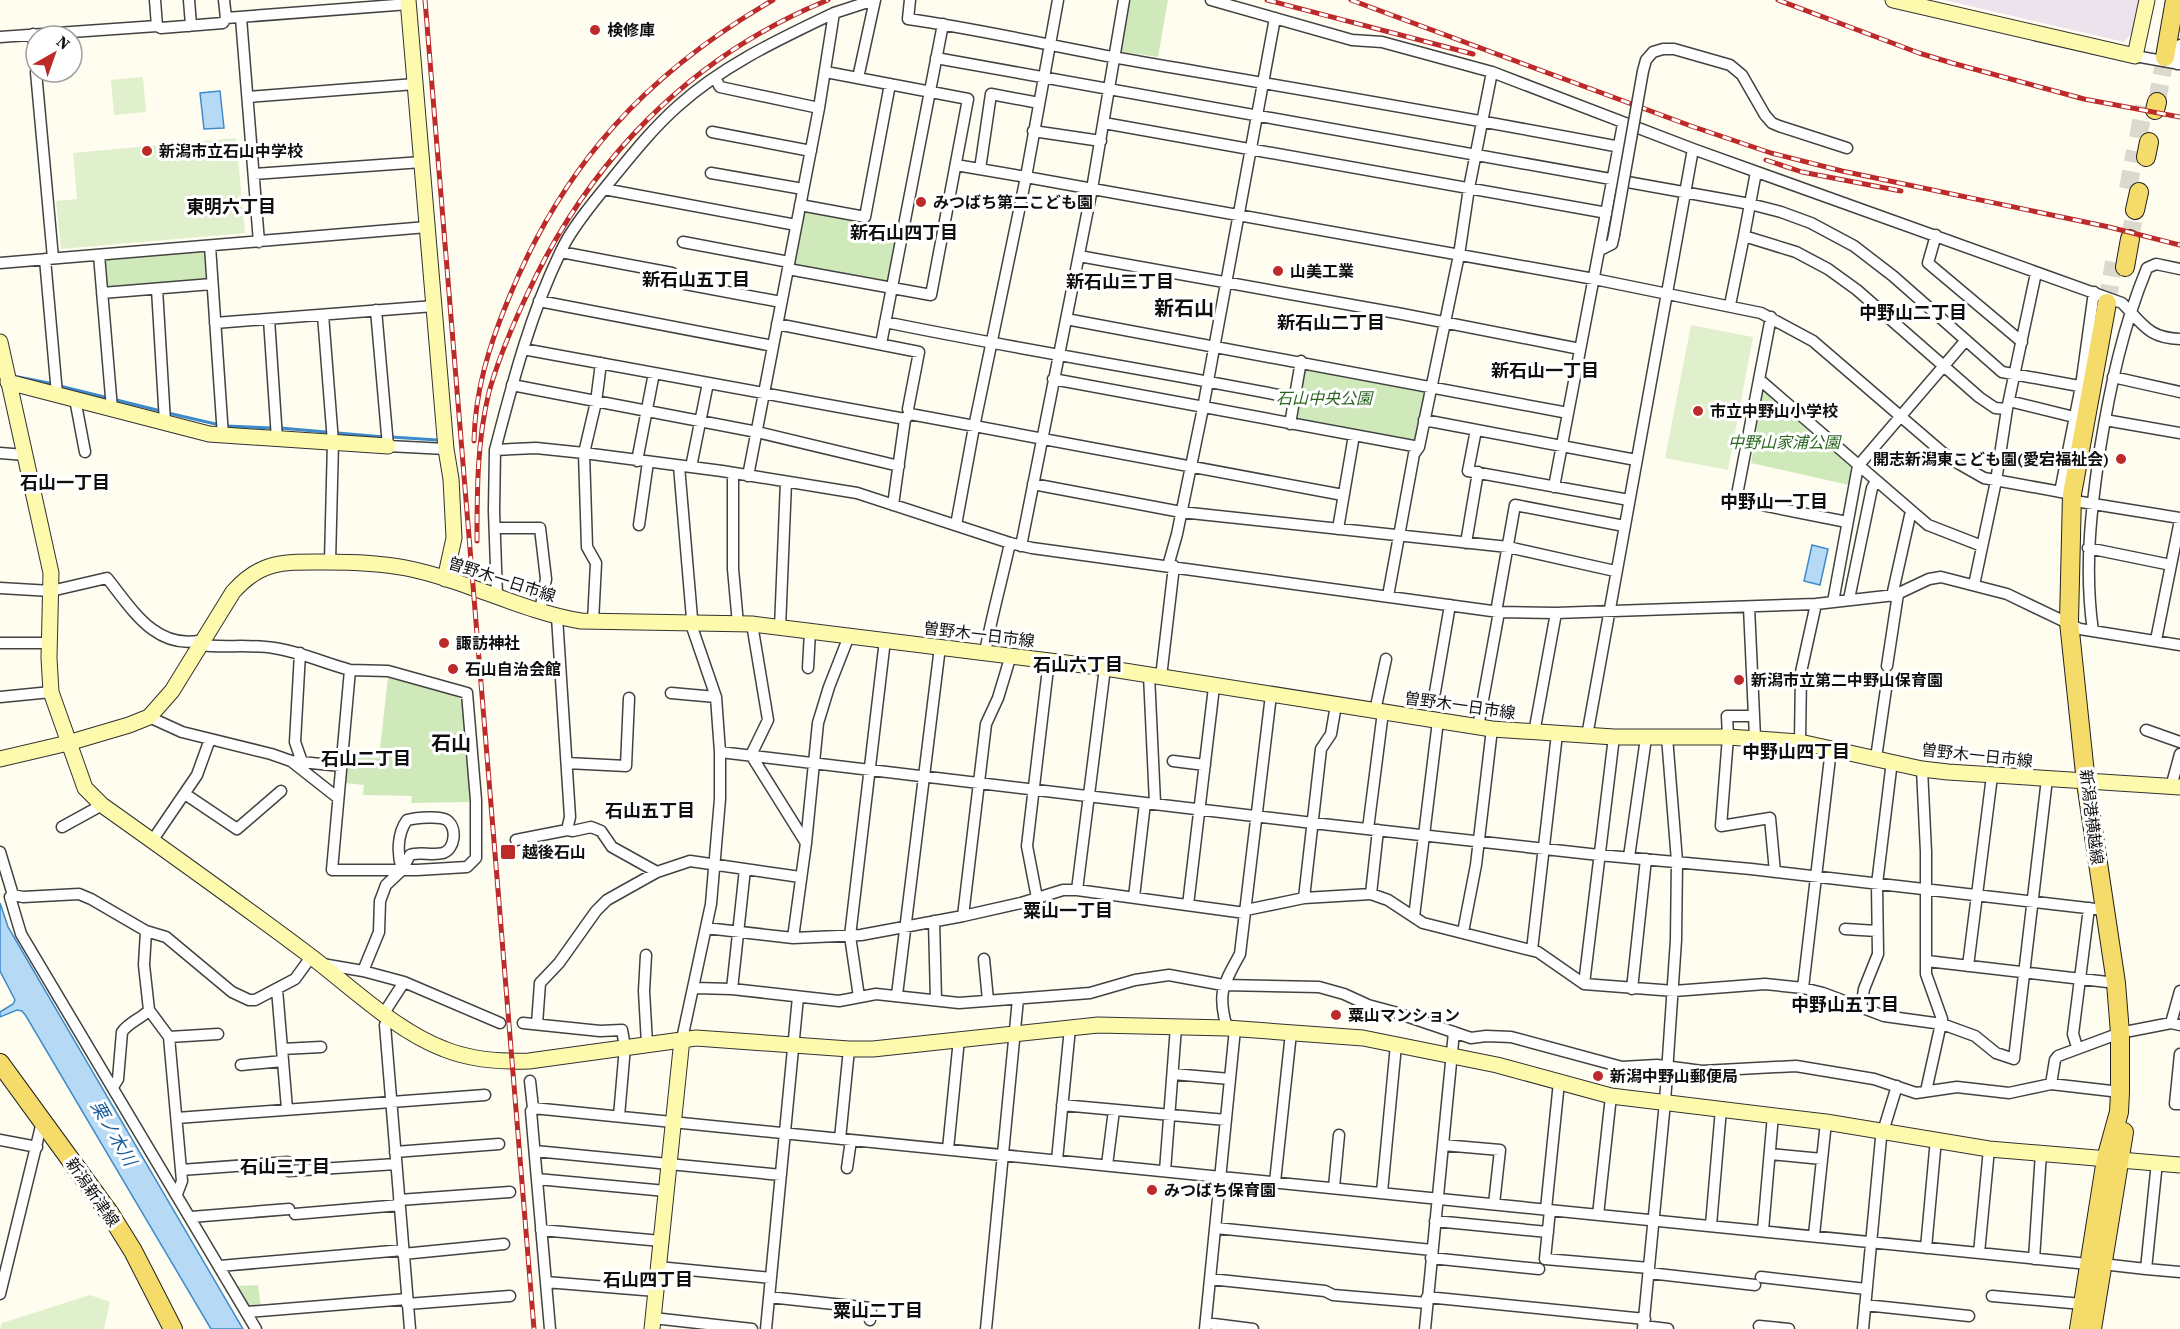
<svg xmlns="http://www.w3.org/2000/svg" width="2180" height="1329" font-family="'Source Serif 4','Noto Sans JP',serif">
<rect width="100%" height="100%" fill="#fffdf0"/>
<!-- industrial -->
<path fill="#ece3ed" d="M1944 0H2144L2140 24 2124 42Z"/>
<!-- green -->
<path fill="#d0e9ba" d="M1126 0H1168L1158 57 1117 51Z
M805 210 900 228 890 282 796 266 793 263 802 214Z
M208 251 209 282 111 290 106 286 102 258Z
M1303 366 1427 390 1417 442 1293 419Z
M1765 390 1851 465 1849 485 1751 463 1763 391Z
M388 677 457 696 463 702 471 802 411 803 412 796 363 795 364 785 345 783 348 756 379 758Z
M258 1285 261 1308C244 1309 243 1299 236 1286Z"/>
<!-- pitch -->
<path fill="#e1f0cc" d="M143 77 146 112 114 115 111 80Z
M236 138 245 233 61 249 56 201 77 199 73 153Z
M1691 325 1753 337 1728 470 1665 458Z
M90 1295 110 1302 104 1329H0L2 1323Z"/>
<!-- water -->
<path fill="#b6daf5" stroke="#3e8acb" stroke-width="1.5" d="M220 91 224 128 204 129 200 93Z
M1812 545 1828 549 1820 585 1804 581Z
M0 903 8 927 243 1329H211L26 1016 22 1011 17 1010 0 1017V1012L13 1004 15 1000 0 971Z"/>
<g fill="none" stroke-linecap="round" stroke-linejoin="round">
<!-- stream -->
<path stroke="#3e8acb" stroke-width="3" d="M13 376 54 384
M60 386 161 411
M168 413 220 425
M226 426 274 428
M280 428 384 437
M391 437 437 440"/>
<!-- primary-tunnel -->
<path stroke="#dbd9ce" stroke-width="18" stroke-dasharray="18 9" stroke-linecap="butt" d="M2157 102 2165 57
M2138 138 2144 106
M2128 189 2135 151
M2130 239 2135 210
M2107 303 2114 262"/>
<defs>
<path id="street" d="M155 0 157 26
M224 0 226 18
M910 0 908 19C978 29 1048 45 1118 58 1286 87 1453 115 1620 147
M1211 0 1352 40 1382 42 1492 72 1693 149
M241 18 259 242
M189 26 191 25 189 0
M33 34 36 67
M0 37 157 26 161 28 223 23 226 18 409 4
M2135 56 2180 64
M936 58 1750 204 1781 212 1811 223 1854 246 1893 276 2002 372 2090 388
M2177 64 2180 45
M36 72 53 258
M715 78 720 87 819 108
M858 78 875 0
M248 97 415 84
M1765 115 1772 123 1779 126 1847 148
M1104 123 1607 213
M1033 131 1101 141
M712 132 811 151
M956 165 1026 177 1058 0
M980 169 991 94 1039 103
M1756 172 1744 236 1796 252 1828 269 1857 290 1979 397 1995 408 2007 409
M711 173 803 189
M254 174 422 162
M604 189 796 225
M800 205 865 217 890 84
M1936 235 1928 263 2022 342
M683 242 789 262
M210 246 223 436
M1600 250 1612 244 1614 235
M561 252 672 273 680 283 781 302
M99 255 112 409
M1079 256 1402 314 1580 349
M45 259 57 394
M0 263 427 227
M788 269 931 295 968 99 826 72
M157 289 165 422
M102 293 212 284
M539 301 773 346
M1730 305 1744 236
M376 310 388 446 446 449
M323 315 333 442 330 562
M1771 317 1736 500 1847 522
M269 319 277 439
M1066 319 1568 413
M885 322C1021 350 1158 371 1294 398
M215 323 434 306
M777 324 919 352 908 409 910 414 905 419 893 505
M881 344 943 24
M523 349 905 419
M2113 377 2180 392
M1053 379 1419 447 1414 454 1388 596
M1760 380 1928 525 1982 546
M512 385 757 432 899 466
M75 399 85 452
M2009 401 2078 418
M910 414 1343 495
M1424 420 1636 460
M2105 420 2180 433
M1290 424 1301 361
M1476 430 1468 471 1629 500
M1419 447 1459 255 1469 188 1492 72
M495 450C513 381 531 311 563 247 574 225 593 203 608 184 630 157 652 129 678 106 723 65 780 39 834 13
M0 453 25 455
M637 461 654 373
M679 466 693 630 716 697 720 752V799L711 904 682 1039
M691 467 708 383
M733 474V569L738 624
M748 476 819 108 834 13 874 0
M1033 484 1181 512 1508 547 1615 571
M1554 487 1623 124
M2060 492 2081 386 2094 292
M2081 502 2180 518
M639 525 648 462
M956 525 974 427 1026 177 1594 279 1761 313 1813 341 1949 458 1984 478 2072 494
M495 528H540L546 579 540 611
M1338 529 1354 435
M1466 543 1478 472
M1021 546 1092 189 1124 0
M2088 548 2171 565
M1168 566 1177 534 1203 408 1275 18
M1974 585 1996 481 2007 409 2036 273
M0 588 51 591 107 578C132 609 156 651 202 640
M497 596 494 511 495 450 536 448 584 453 722 471 857 493 1010 543 1032 548 1499 612 1556 613 1816 604 1895 595 1929 579 1941 577 2007 594 2080 629 2180 645
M1892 596 1911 511
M1849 599 1872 488 1876 481
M1833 602 1858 466 1966 340
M1749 607 1755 738
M1496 612 1515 505 1624 526
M557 617 570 817 567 830
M593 622 596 563 587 547 584 453 596 402 601 363
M752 624 768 720 751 755 806 843 793 938
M780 628 786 482
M2093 631C2084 569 2091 510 2100 449 2110 387 2123 326 2147 268L2156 264 2180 269
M2156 640 2180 520
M0 643H49
M199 645C224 648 250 644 274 648 301 652 324 663 350 670
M985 652C992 615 1002 580 1010 543
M300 653 295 742 302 762
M1887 666 1898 594
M808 668 810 631
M350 670 388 671 467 693 476 800V858L467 867 417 870H332Z
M1149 675 1155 803
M1161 677 1174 566
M1435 692 1450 605
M671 693 716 697
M0 697 51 692
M1375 711 1386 659
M1754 716H1727L1728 737 1721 826 1770 818 1775 872
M149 717 182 732 271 754 291 761 341 766
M1478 727 1499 612
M2146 730 2180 742
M1534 733 1556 613
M1587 736 1693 149 2122 303C2143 324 2148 338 2180 339
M1800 742 1801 672 1816 604
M720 752 1313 823 1599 855 1751 869 2104 910
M1876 758 1887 682
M291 761 338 798
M1173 761 1205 765
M567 763 626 766 629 698
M1922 769 1926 852V974L1942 1019 1926 1091
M2171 787 2180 754
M185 794 237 829 281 791
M62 827 102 805
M1368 829 1383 712
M516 840 567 830 573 831 591 827 601 831 612 847 657 872
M152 841 197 775 210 739
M806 843 818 723 829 687 849 636
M0 852 13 895 10 897 21 934 256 1329
M1629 857 1646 738
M1077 890 1105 668
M1371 894 1378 830
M13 895 23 897 79 894 91 899 146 931 166 937 232 992 249 1000H255L295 979 311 957
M1134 897 1145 803
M1037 898 1027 846 1049 660
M1304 898 1321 749 1331 734 1336 705
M1188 905 1214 687
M1246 910 1304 898 1371 894 1388 900 1423 923 1538 952 1584 984 1674 991 1765 984 1803 988 1823 993 1884 1016 1942 1024 1975 1036 1996 1053 2014 1059 2047 779
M963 916 986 724 998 698 1011 655
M1414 917 1438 721
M934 921 936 1000
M706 928 793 938 861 935 963 916 1021 903 1063 890H1077L1245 913
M1845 929 1877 931
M1463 932 1476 865 1492 729
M1532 950 1557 734
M646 955 644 991 647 1044
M984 959 988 1000
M1927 961 2116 983
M322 964 363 971 404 982 500 1023
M1968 966 1992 776
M363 971 379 932 380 901 386 885 402 870 410 855C420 851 432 856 443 853 455 849 457 829 448 821 442 815 415 818 407 820 397 834 397 854 402 870
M1584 984 1614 737
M694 988 732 989 839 1001 876 994 959 1003 1090 993 1135 980 1169 975 1223 985 1319 987 1344 994 1368 1005 1394 1012 1471 1038 1486 1036 1511 1037 1622 1067 1657 1065 1702 1071 1796 1066 1874 1079 1916 1093 1957 1087 2009 1093 2051 1084 2120 1092
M1803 988 1831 749
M277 989 287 1109
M732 989 745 869
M1632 989 1646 859
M897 995 940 647
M859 997 850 936 885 640
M1861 1008 1864 989 1878 954 1877 884 1892 761
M149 1010 169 1037 181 1170 182 1181 177 1194
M384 1013 404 982
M389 1017 385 1025 410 1329
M523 1023 600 1031 622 1030 625 1047 619 1116
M2171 1023 2180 991
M537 1024 540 983 559 963 596 911 607 900 657 872 690 861 800 877
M1227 1028C1217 993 1223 985 1240 954L1271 695
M2130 1031 2171 1023 2180 1025
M169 1037 218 1034
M2077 1047 2073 1034 2089 908
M282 1049 321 1047
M2180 1054 2175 1104H2180
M241 1065 283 1061
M1173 1074 1230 1079
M530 1081 533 1108 531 1111 550 1329
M2051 1084 2055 1060 2058 1056 2120 1033
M113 1087 118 1079 122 1032C129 1022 141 1019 149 1010L144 965 146 931
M1062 1105 1226 1120
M533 1108 2088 1264
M177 1118 485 1095
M840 1139 849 1049
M0 1140 37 1147
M1443 1145 1500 1150 1494 1204
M948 1149 959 1039
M535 1151 781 1175
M395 1152 499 1144
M1771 1154 1822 1159
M1057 1160 1070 1028
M1107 1165 1114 1110
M847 1168 851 1140
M181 1170 288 1162 289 1171 396 1164
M1165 1171 1176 1027
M537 1179 666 1191
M1275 1182 1291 1033
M1334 1187 1339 1135
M1382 1192 1396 1045
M399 1200 510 1192
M1546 1209 1559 1082
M1550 1210 1545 1259 1649 1268
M295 1214 400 1205
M1598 1215 1611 1096
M191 1217 289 1209
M1435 1221 1548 1232
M1711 1225 1721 1109
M1216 1228 1432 1250
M541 1230 661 1241
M1763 1230 1773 1115
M1814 1235 1826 1122
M1926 1248 1936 1139
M1979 1253 1989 1149
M403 1254 504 1244
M1431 1258 1539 1269
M2034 1259 2041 1153
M2102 1264 2146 1269 2157 1162
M220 1266 403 1250
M658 1267 771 1278
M2146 1269 2180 1272
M1649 1273 1755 1285
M1761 1277 1866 1289
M1210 1279 1325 1291 1333 1295 1427 1303
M546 1282 656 1291
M0 1294 42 1122
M1992 1296 2082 1304
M769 1297 871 1308 870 1320
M1427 1297 1645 1319
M407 1304 510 1296
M1865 1305 1969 1316
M247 1312 407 1299
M653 1318 752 1329
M1206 1323 1253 1329
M1644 1326 1668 1329
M1759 1326 1789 1329
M766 1329 798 997
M986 1329 1018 999
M1205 1329 1235 1029
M1425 1329 1454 1032
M1643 1329 1665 1102 1676 940 1677 861 1667 737
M1863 1329 1881 1138 1897 1086"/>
<path id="secondary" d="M408 0 446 449 451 479 454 538 445 579
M1893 0 2135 56 2147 0
M0 342 51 573 49 658 51 692 85 788 102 805C171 854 241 904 309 955 350 986 396 1031 444 1049 471 1060 500 1062 529 1061L696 1038 849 1049H873L1098 1025 1227 1028 1363 1038 1497 1065 1611 1096 1826 1122 1989 1149 2180 1165
M8 382 209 434 388 446
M0 759 68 743 129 725 149 717 172 691 233 592C261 560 285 562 324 562 351 562 380 563 406 568 466 580 521 611 581 621L752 624 1099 667 1492 729 1614 737H1728L1800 742 1922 769 1948 772 2180 787
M652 1329 682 1039"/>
<path id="primary" d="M2165 57 2175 0
M2155 110 2157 102
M2146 157 2149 142
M2135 210 2139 192
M2125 267 2130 239
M0 1063 110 1214 133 1251 173 1329
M2079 1329 2106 1159 2119 1112 2120 1092V1033L2116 983 2086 783 2069 622 2072 494 2107 303
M2092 1329 2124 1132"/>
</defs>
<!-- street casing -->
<use href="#street" stroke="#424242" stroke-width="13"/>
<!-- secondary casing -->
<use href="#secondary" stroke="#313131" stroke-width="17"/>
<!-- primary casing -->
<use href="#primary" stroke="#202020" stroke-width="20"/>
<!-- street -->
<use href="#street" stroke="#fff" stroke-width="10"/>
<!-- secondary -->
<use href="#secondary" stroke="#fdf9ad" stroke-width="15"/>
<!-- primary -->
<use href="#primary" stroke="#f5dc6a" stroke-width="18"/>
<defs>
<path id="rail" d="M425 0 534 1329
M1267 0 1473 54
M1351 0 1691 126 1771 153 1842 171 2109 227 2180 245
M1778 0 1919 53 1952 63 2084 99 2180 117
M1766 160 1802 172 1901 191
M474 441C475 391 489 346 508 300 563 164 647 73 773 0
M477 541C477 491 477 441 489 392 498 360 511 329 525 299 587 163 688 57 828 0"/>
</defs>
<!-- rail casing -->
<use href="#rail" stroke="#bc2a29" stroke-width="5"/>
<!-- rail -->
<use href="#rail" stroke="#fff" stroke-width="3" stroke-dasharray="9" stroke-linecap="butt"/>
<defs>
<path id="street-bridge" d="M1614 235 1643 71 1646 60 1653 52 1663 49H1674L1730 65 1742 75 1765 115"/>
</defs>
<!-- street-bridge casing -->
<use href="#street-bridge" stroke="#424242" stroke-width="13" stroke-linecap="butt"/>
<!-- street-bridge -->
<use href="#street-bridge" stroke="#fff" stroke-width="10"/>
</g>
<!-- markers -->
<g fill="#bc2a29" stroke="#fff" stroke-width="2">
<circle cx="595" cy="30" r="6"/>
<circle cx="147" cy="151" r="6"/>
<circle cx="921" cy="202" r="6"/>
<circle cx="1278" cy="271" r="6"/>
<circle cx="1698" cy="411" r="6"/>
<circle cx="2121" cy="459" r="6"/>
<circle cx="444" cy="643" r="6"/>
<circle cx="453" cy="669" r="6"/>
<circle cx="1739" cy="680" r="6"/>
<rect x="500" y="844" width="16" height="16" rx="3"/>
<circle cx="1336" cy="1015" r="6"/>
<circle cx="1598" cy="1076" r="6"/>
<circle cx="1152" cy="1190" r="6"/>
</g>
<g text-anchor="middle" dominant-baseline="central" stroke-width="6" stroke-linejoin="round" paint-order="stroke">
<!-- poi labels -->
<g font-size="16" font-weight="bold" fill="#0f0f0f" stroke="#fff" text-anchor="start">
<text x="607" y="30">検修庫</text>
<text x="159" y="151">新潟市立石山中学校</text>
<text x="933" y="202">みつばち第二こども園</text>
<text x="1290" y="271">山美工業</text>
<text x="1710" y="411">市立中野山小学校</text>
<text x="2109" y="459" text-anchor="end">開志新潟東こども園(愛宕福祉会)</text>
<text x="456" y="643">諏訪神社</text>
<text x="465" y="669">石山自治会館</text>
<text x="1751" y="680">新潟市立第二中野山保育園</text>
<text x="522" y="852">越後石山</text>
<text x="1348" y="1015">粟山マンション</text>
<text x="1610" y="1076">新潟中野山郵便局</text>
<text x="1164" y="1190">みつばち保育園</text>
</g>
<!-- park labels -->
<g font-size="16" font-style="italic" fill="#2a6520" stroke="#fff">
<text x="1324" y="398">石山中央公園</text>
<text x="1784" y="442">中野山家浦公園</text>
</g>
<!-- street labels -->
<g font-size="16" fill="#0f0f0f" stroke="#fff">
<text transform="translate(502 579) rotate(18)">曽野木一日市線</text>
<text transform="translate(979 634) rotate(7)">曽野木一日市線</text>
<text transform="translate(1460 705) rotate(8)">曽野木一日市線</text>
<text transform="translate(1977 755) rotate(6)">曽野木一日市線</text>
<text transform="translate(2092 817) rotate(83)">新潟港横越線</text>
<text transform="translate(93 1192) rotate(55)">新潟新津線</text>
</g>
<!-- neighbourhood labels -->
<g font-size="18" font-weight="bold" fill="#0f0f0f" stroke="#fff">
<text x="231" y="206">東明六丁目</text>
<text x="904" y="232">新石山四丁目</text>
<text x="696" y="279">新石山五丁目</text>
<text x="1120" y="281">新石山三丁目</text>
<text x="1913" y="312">中野山二丁目</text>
<text x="1331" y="322">新石山二丁目</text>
<text x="1545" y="370">新石山一丁目</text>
<text x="65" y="482">石山一丁目</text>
<text x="1774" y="501">中野山一丁目</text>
<text x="1078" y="664">石山六丁目</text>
<text x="1796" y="751">中野山四丁目</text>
<text x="366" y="758">石山二丁目</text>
<text x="650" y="810">石山五丁目</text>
<text x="1068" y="910">粟山一丁目</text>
<text x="1845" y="1004">中野山五丁目</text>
<text x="285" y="1166">石山三丁目</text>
<text x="648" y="1279">石山四丁目</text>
<text x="878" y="1310">粟山二丁目</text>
</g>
<!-- water labels -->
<g font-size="18" font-style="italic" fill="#1a5d9e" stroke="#fff">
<text transform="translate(114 1133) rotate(60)">栗ノ木川</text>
</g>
<!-- quarter labels -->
<g font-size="20" font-weight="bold" fill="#0f0f0f" stroke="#fff">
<text x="1184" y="308">新石山</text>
<text x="451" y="743">石山</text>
</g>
</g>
<!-- north arrow -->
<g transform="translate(54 54) rotate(40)"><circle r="28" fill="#ffffff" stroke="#9f9f9f" stroke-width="1.5"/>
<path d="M0-4.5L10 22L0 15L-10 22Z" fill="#bc2a29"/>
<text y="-9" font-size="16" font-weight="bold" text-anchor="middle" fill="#0f0f0f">N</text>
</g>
</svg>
